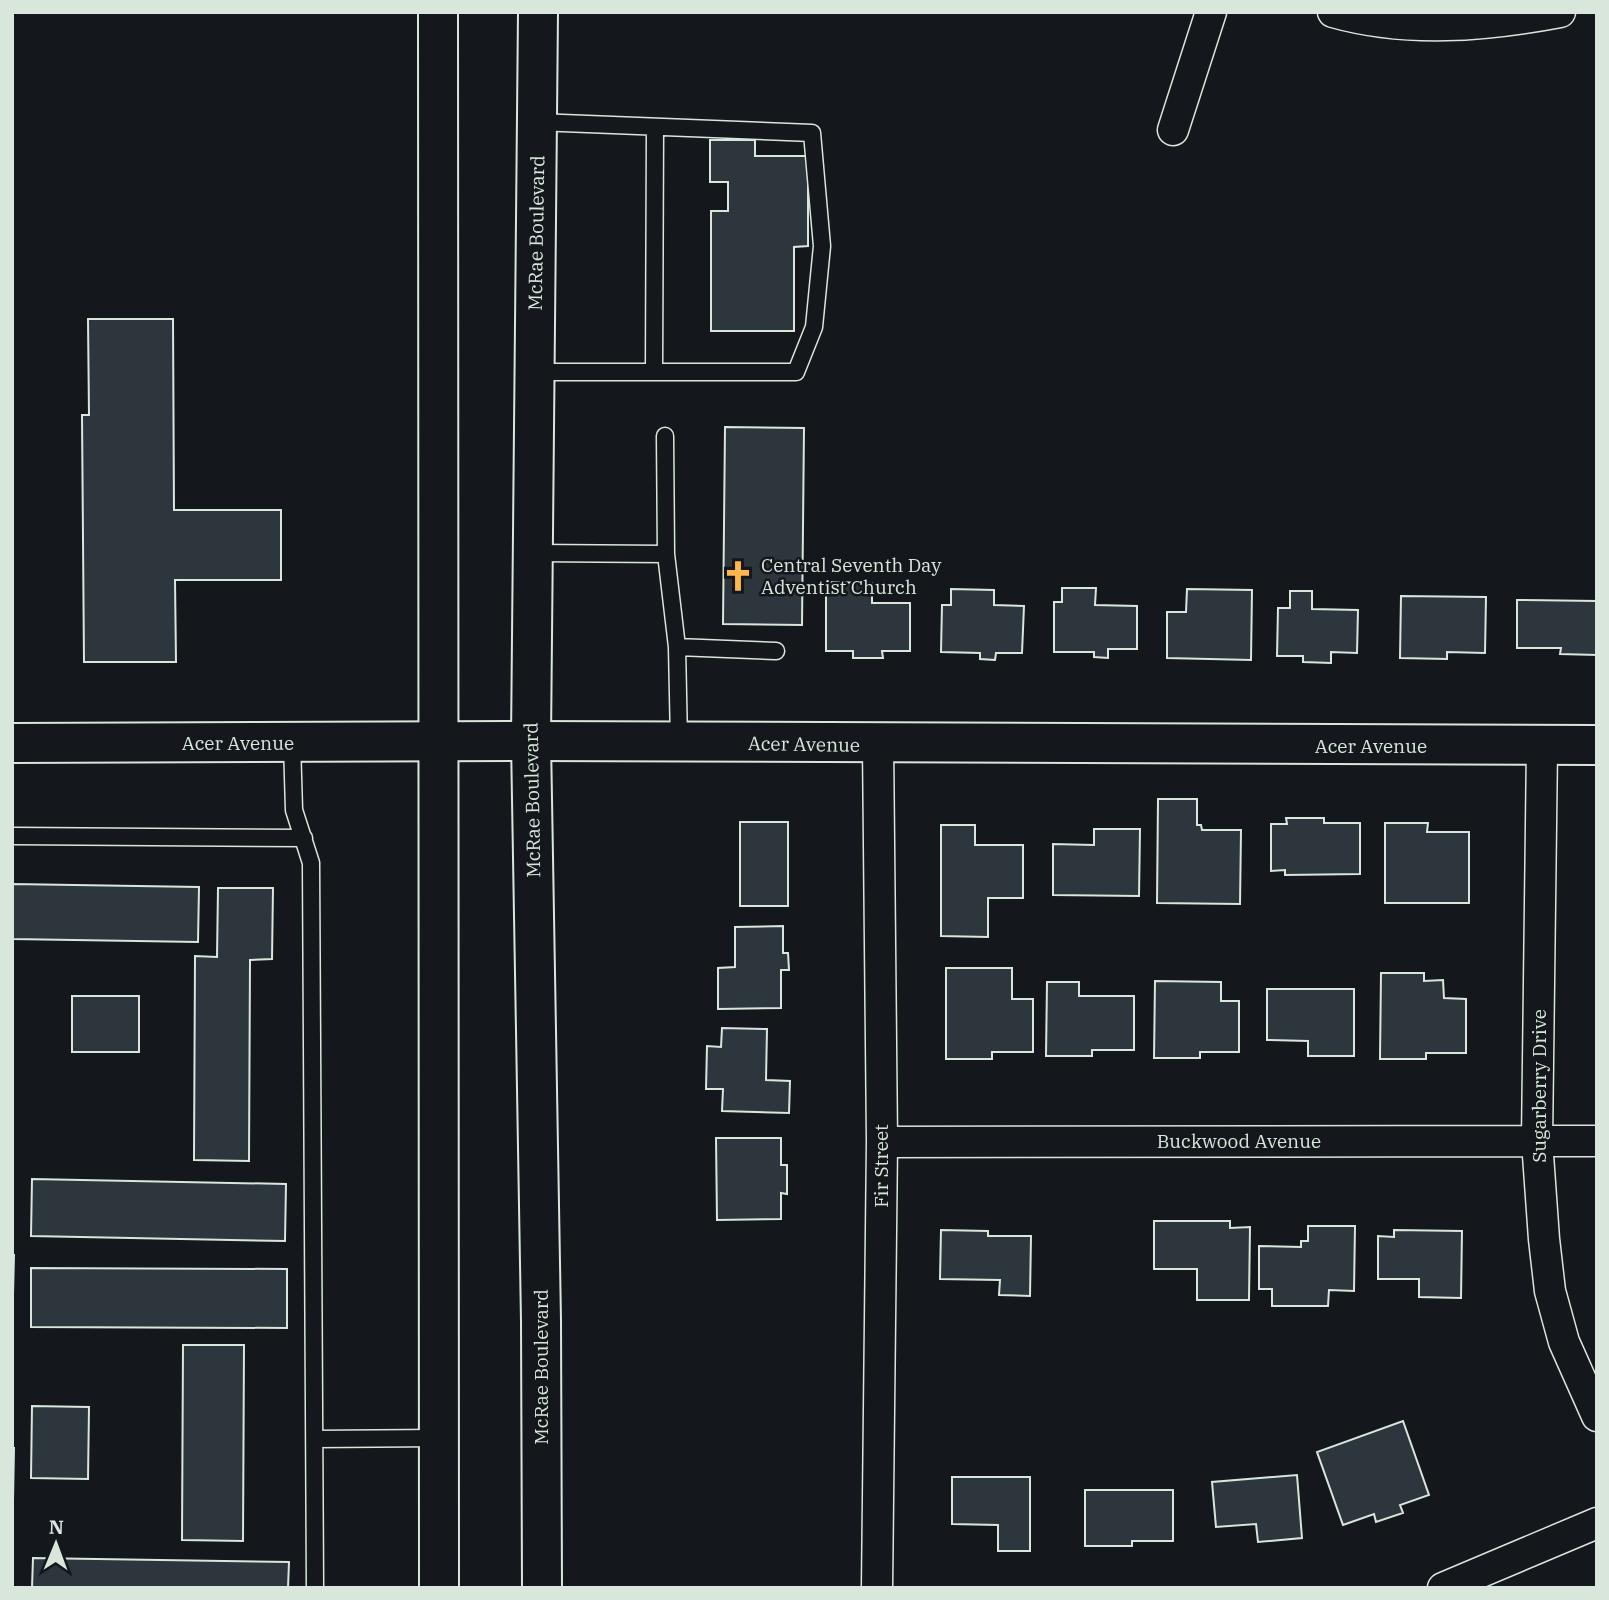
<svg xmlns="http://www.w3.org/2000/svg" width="1609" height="1600" font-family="'IBM Plex Serif',serif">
<rect width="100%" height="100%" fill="#14181c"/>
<!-- building -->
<path fill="#2c363c" stroke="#d8e6dc" stroke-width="2" d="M710 140H755V156H808V246L794 247V331H711V211H728V182H710Z
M88 319H173L174 510H281V580H175L176 662H84L82 415H89Z
M725 427 804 428 802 625 723 624Z
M826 582 872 583V603H910V651H882L883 658H853V651H826Z
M1062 588H1096L1095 605 1137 606V649H1108V658L1094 657V652H1054V602H1062Z
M951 589 994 590V605L1024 606 1022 653H996L995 660 980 659V653L941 652 942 605H951Z
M1187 589 1252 590 1251 660 1167 658V612H1186Z
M1290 591H1312V609L1358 610 1357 653 1331 652V663L1303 662V656H1277L1278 608H1290Z
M1401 596 1486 597 1485 653 1447 652V659L1400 658Z
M1517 600 1597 601V655L1560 654 1561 648H1517Z
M1158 799H1197V825H1201L1202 830H1241L1240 904 1157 903Z
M1286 818H1324V823H1360V874L1285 875V870L1271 871V824H1287Z
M740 822H788V906H740Z
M1385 823H1428L1427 832H1469V903H1385Z
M941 825H975V845H1023V898H988V937L941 936Z
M1094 829H1140L1139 896 1053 895V844L1094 845Z
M12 884 199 887 198 942 12 939Z
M218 888H273L272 959 250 960 249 1161 194 1160 195 956 217 957Z
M783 926V953H788L789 970H781V1008L718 1009V968L735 967V927Z
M946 968H1012V999H1033V1052H992V1059H946Z
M1381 973H1424V981L1443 980 1444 998 1466 999V1053H1426V1059H1380Z
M12 976H13L12 1073Z
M1155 981 1221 982V1001H1239V1052H1200V1058H1154Z
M1047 982H1079V996H1134V1050H1092V1056H1046Z
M1267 989H1354V1056H1308V1041L1267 1040Z
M72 996H139V1052H72Z
M722 1028 767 1029 766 1080 790 1081 789 1113 722 1111 723 1089H706L707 1046 721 1047Z
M716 1138H781V1165H787V1194L781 1193V1219L717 1220Z
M32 1179 286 1184 285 1241 31 1236Z
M1154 1221H1230V1228L1250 1227 1249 1300H1197V1269H1154Z
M1308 1226H1355L1354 1291 1329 1290 1328 1306H1272V1289H1259V1246L1301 1247V1241H1308Z
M941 1230 988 1231V1236H1031L1030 1296 999 1295 1000 1280 940 1279Z
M1394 1230 1462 1231 1461 1298 1419 1297V1279H1378V1236L1394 1237Z
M12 1255H14L12 1334Z
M31 1268 287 1269V1328L31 1327Z
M183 1345H244L243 1541 182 1540Z
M32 1406 89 1407 88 1479 31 1478Z
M1403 1421 1429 1495 1400 1505 1403 1513 1376 1522 1374 1514 1343 1525 1317 1452Z
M12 1448H14L12 1553Z
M1297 1475 1302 1538 1258 1542 1256 1524 1216 1527 1212 1482Z
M952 1477H1030V1551H998V1525L952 1524Z
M1085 1490H1173V1541H1132V1546H1085Z
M33 1558 289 1562 288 1588H32Z"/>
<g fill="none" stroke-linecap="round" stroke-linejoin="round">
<defs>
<path id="service" d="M535 372H796L814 327 822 246 812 133 537 122
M654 372 655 127
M533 553 666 554 665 436
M666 554 677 647 679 742
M677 647 776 651
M292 743 294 810 311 863 315 1588
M12 836 304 838
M315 1439 439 1438"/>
<path id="minor" d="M1333 12C1407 33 1486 26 1560 12
M1173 130 1211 12
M1542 746 1537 1141 1544 1239 1550 1291 1564 1342 1597 1416
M882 1142 1597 1141
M877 1588 882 1142 878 744
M1443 1588 1597 1523"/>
<path id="tertiary" d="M12 743 531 741 1597 745"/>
<path id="secondary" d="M438 12 439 1588
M538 12 531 741 541 1321 542 1588"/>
</defs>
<!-- service casing -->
<use href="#service" stroke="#d8e6dc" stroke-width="19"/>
<!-- minor casing -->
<use href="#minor" stroke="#d8e6dc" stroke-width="33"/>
<!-- tertiary casing -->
<use href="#tertiary" stroke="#d8e6dc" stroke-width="42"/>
<!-- secondary casing -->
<use href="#secondary" stroke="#d8e6dc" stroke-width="42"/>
<!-- service -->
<use href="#service" stroke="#14181c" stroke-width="16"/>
<!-- minor -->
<use href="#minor" stroke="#14181c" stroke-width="30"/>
<!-- tertiary -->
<use href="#tertiary" stroke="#14181c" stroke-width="38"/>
<!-- secondary -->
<use href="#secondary" stroke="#14181c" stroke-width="38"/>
</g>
<!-- icons -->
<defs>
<symbol id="church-bare" viewBox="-9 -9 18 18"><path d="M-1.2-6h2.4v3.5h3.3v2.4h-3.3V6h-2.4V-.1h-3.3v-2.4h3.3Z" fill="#ffb74d" stroke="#14181c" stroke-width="2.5" paint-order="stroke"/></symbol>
</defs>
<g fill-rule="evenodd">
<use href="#church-bare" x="716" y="554" width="44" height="44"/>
</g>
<g text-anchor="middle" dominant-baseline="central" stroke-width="5" stroke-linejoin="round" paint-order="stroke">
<!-- street labels -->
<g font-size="19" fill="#d8e6dc" stroke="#14181c">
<text transform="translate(536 233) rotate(-89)">McRae Boulevard</text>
<text x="238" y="743">Acer Avenue</text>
<text transform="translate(804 744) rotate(1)">Acer Avenue</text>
<text x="1371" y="746">Acer Avenue</text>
<text transform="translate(532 800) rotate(-91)">McRae Boulevard</text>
<text transform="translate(1539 1086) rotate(-90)">Sugarberry Drive</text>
<text x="1239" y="1141">Buckwood Avenue</text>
<text transform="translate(881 1166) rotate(-90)">Fir Street</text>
<text transform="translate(541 1367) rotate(-90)">McRae Boulevard</text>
</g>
<!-- poi labels -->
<g font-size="19" fill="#d8e6dc" stroke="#14181c" text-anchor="start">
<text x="761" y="565">Central Seventh Day<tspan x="761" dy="22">Adventist Church</tspan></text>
</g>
</g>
<!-- border -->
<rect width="1609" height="1600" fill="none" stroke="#d8e6dc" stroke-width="28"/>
<!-- north arrow -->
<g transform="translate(56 1544) rotate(1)" stroke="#14181c" stroke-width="5" paint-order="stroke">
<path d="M0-5L12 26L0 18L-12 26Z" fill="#d8e6dc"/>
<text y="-10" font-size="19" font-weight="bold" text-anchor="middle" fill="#d8e6dc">N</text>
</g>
</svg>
